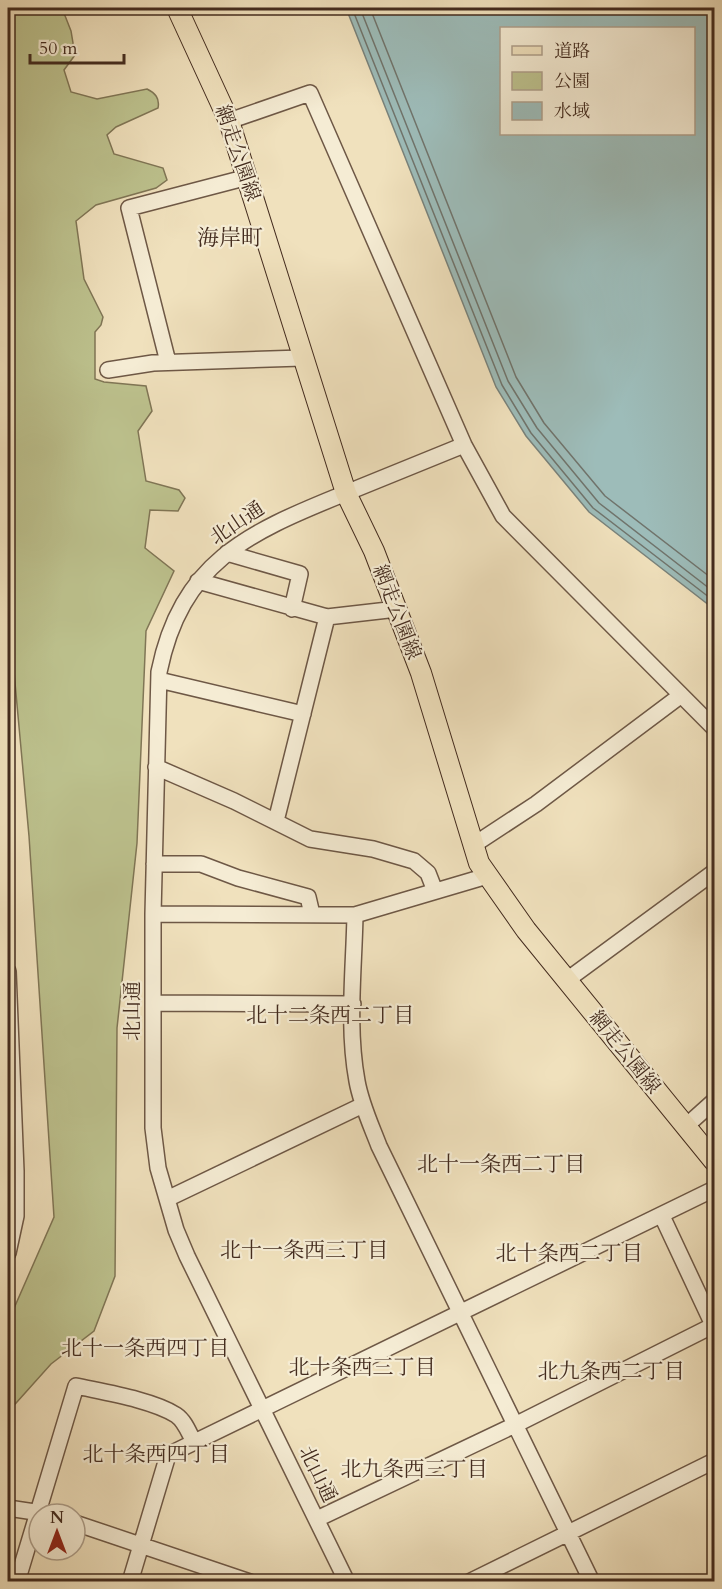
<svg xmlns="http://www.w3.org/2000/svg" width="722" height="1589" font-family="Cardo,'Noto Serif JP',serif">
<rect width="100%" height="100%" fill="#f0e1bd"/>
<filter id="stains"><feTurbulence type="fractalNoise" baseFrequency=".00333" numOctaves="4"/><feColorMatrix values="0 0 0 0 .2 0 0 0 0 .09 0 0 0 0 .02 0 0 0 .5 -.17"/></filter>
<radialGradient id="worn" r=".72"><stop offset=".6" stop-color="#630" stop-opacity="0"/><stop offset="1" stop-color="#630" stop-opacity=".3"/></radialGradient>
<!-- green -->
<path fill="#bdc28e" stroke="#807656" stroke-width="1.5" d="M8 8H62L71 31 75 55 64 70 71 92 97 99 147 89C155 93 160 98 158 108L116 127 107 135 114 154 163 168 167 180 156 188 96 205 76 221 84 279 103 317 101 325 95 332V379L104 382 146 386 152 411 138 431 146 481 179 490 185 498 178 511 150 510 145 548 174 571 146 631 137 843 117 1028 115 1276 94 1331 51 1364 8 1412V1322L54 1217 29 836 8 606Z"/>
<!-- water -->
<path fill="#9dbcb9" stroke="#79827b" stroke-width="1.5" fill-rule="evenodd" d="M346 8H714V609L589 512 526 436 496 387ZM502 28H694V134H502Z"/>
<g fill="none" stroke-linecap="round" stroke-linejoin="round">
<!-- shore -->
<path stroke="#70746c" stroke-width="1.5" d="M352 8 502 385 531 433 593 508 714 601
M360 8 508 381 537 428 599 503 714 592
M370 8 516 377 544 423 605 496 714 580"/>
<defs>
<path id="minor" d="M229 121 310 93 464 445 503 516 714 728
M168 362 129 208 248 177
M108 370 153 363 302 358
M227 553 300 574 292 609
M198 581 327 617 397 609
M159 680 303 714
M156 767 234 801 310 839 373 849 414 861 428 873 435 891
M276 821 327 617
M472 846 536 804 680 696
M154 864H201L238 878 308 897 312 914
M153 914 355 915 487 876
M355 915C354 969 347 1027 357 1081 361 1104 371 1125 379 1146L592 1582
M8 971 16 1171V1216L8 1253
M567 980 714 872
M153 1003 353 1004
M685 1127 714 1101
M167 1199 363 1105
M662 1216 714 1327
M8 1508 48 1514
M317 1519 517 1424 714 1325
M75 1523 250 1582
M17 1582 76 1386C103 1392 153 1400 176 1415 185 1421 189 1433 194 1442
M130 1582 168 1455 714 1189
M347 1582 187 1256 176 1230 158 1168 153 1128V914L159 672C181 563 247 533 341 495 382 478 423 462 464 445
M469 1582 714 1461"/>
<path id="major" d="M177 8 229 121 346 493 374 551 421 673 479 863 526 930 714 1161"/>
</defs>
<!-- minor casing -->
<use href="#minor" stroke="#6e5846" stroke-width="18"/>
<!-- major casing -->
<use href="#major" stroke="#432b1e" stroke-width="22"/>
<!-- minor -->
<use href="#minor" stroke="#f5ecd4" stroke-width="15"/>
<!-- major -->
<use href="#major" stroke="#f0e1bd" stroke-width="20"/>
</g>
<g text-anchor="middle" dominant-baseline="central" stroke-width="4.5" stroke-linejoin="round" paint-order="stroke">
<!-- street labels -->
<g font-size="20" fill="#432b1e" stroke="#f5ecd4">
<text transform="translate(238 153) rotate(71)">網走公園線</text>
<text transform="translate(237 523) rotate(-34)">北山通</text>
<text transform="translate(397 612) rotate(69)">網走公園線</text>
<text transform="translate(132 1011) rotate(-90)">北山通</text>
<text transform="translate(625 1052) rotate(51)">網走公園線</text>
<text transform="translate(318 1474) rotate(64)">北山通</text>
</g>
<!-- neighbourhood labels -->
<g font-size="21" fill="#432b1e" stroke="#f5ecd4">
<text x="330" y="1015">北十二条西二丁目</text>
<text x="501" y="1164">北十一条西二丁目</text>
<text x="304" y="1250">北十一条西三丁目</text>
<text x="569" y="1253">北十条西二丁目</text>
<text x="145" y="1348">北十一条西四丁目</text>
<text x="362" y="1367">北十条西三丁目</text>
<text x="611" y="1371">北九条西二丁目</text>
<text x="156" y="1454">北十条西四丁目</text>
<text x="414" y="1469">北九条西三丁目</text>
</g>
<!-- quarter labels -->
<g font-size="22" fill="#432b1e" stroke="#f5ecd4">
<text x="230" y="238">海岸町</text>
</g>
</g>
<!-- margin -->
<rect width="722" height="1589" fill="none" stroke="#f0e1bd" stroke-width="30"/>
<rect x="9" y="9" width="704" height="1571" fill="none" stroke="#432b1e" stroke-width="3"/>
<rect x="15" y="15" width="692" height="1559" fill="none" stroke="#432b1e" stroke-width="1.5"/>
<!-- legend -->
<rect x="500" y="27" width="195" height="108" fill="#f5ecd4" stroke="#ae9f8b" stroke-width="1.5"/>
<rect x="512" y="46" width="30" height="9" fill="#f0e1bd" stroke="#ae9f8b" stroke-width="1.5"/>
<text x="554" y="57" font-size="18" fill="#432b1e">道路</text>
<rect x="512" y="72" width="30" height="18" fill="#bdc28e" stroke="#ae9f8b" stroke-width="1.5"/>
<text x="554" y="87" font-size="18" fill="#432b1e">公園</text>
<rect x="512" y="102" width="30" height="18" fill="#9dbcb9" stroke="#ae9f8b" stroke-width="1.5"/>
<text x="554" y="117" font-size="18" fill="#432b1e">水域</text>
<!-- north arrow -->
<g transform="translate(57 1532)"><circle r="28" fill="#f5ecd4" stroke="#ae9f8b" stroke-width="1.5"/>
<path d="M0-4.5L10 22L0 15L-10 22Z" fill="#8f2418"/>
<text y="-9" font-size="16" font-weight="bold" text-anchor="middle" fill="#432b1e">N</text>
</g>
<!-- scale -->
<path d="M30 54v9h94v-9" fill="none" stroke="#432b1e" stroke-width="3"/>
<text x="39" y="54" font-size="18" fill="#432b1e" stroke="#f5ecd4" stroke-width="4.5" paint-order="stroke">50 m</text>
<rect width="100%" height="100%" filter="url(#stains)"/>
<rect width="100%" height="100%" fill="url(#worn)"/>
</svg>
